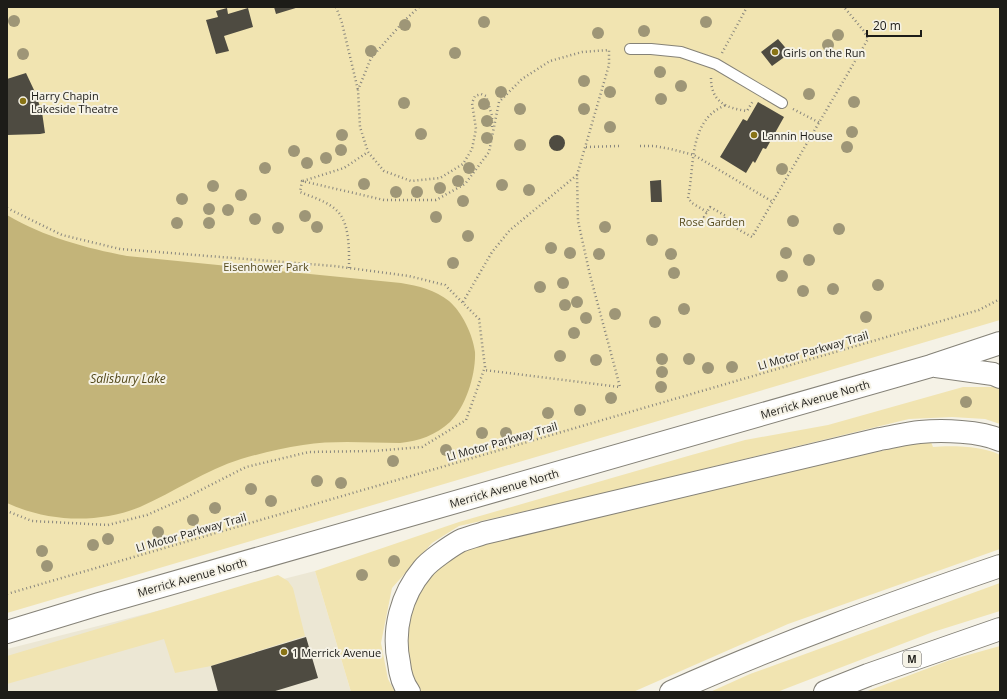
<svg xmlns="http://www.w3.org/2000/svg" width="1007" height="699" font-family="'Open Sans',sans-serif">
<rect width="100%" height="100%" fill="#f5f2e6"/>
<!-- built -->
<path fill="#ece7d4" d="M315 571 351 692H7V649Z"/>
<!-- green -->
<path fill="#f1e4b1" d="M7 7H1000V320L7 613Z
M963 387H996L1000 389V424L985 419 952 417 909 419 588 497 459 526 432 543 392 588 381 643 388 679 395 692H351L315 571 459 522 688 456 745 440 828 425Z
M931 442 933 447C950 445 985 446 1000 455V549L788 624 633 692H420L406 660 404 628 416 592 438 569 469 546 714 488 917 443Z
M278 575 288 581 293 588 305 636 211 666 175 673 164 639 7 684V656Z
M1000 583V611L933 632 777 692H710L750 674Z
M1000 646V692H865L950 660Z"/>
<!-- water -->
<path fill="#c3b479" d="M7 215C44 237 86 248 127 256L401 283C419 286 435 290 449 301 462 312 473 335 475 352 476 374 466 407 450 422 436 435 419 441 400 443 368 443 335 440 303 445 282 448 262 453 241 459 206 470 174 492 140 507 98 524 48 522 7 503Z"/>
<!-- building -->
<path fill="#4e4b41" d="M274 7H299L276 14Z
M227 8 228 14 248 8 253 27 224 36 229 51 216 54 206 20 218 17 216 11Z
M778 39 790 53 772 66 761 52Z
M26 73 34 90 42 112 45 133 40 134 7 135V79Z
M758 102 784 117 766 149 763 148 755 163 753 161 746 173 720 157 743 119 747 121Z
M549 143a8 8 0 1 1 16 0a8 8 0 1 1-16 0Z
M661 180 662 202H651L650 181Z
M306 637 318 678 272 692H218L211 666Z"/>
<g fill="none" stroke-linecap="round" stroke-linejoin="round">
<defs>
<path id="service" d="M630 49H651L681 52 716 64 782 103"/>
<path id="secondary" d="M936 366 993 374 1000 377
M7 632 99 604 931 366 1000 343"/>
<path id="motorway" d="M409 692C403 684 400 673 399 663 392 630 401 595 423 569 429 561 451 546 460 541 467 538 476 536 484 533L880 439C893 437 907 433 920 432 943 430 980 431 1000 440
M671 692C778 644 889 604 1000 566
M825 692 868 675 1000 629"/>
</defs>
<!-- service casing -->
<use href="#service" stroke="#858278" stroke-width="12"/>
<!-- secondary casing -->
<use href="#secondary" stroke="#858278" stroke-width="24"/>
<!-- motorway casing -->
<use href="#motorway" stroke="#858278" stroke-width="24"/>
<!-- path -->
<path stroke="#88867e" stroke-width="2.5" stroke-dasharray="1 3" stroke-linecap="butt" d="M336 7 342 23 358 90
M419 7 404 21 371 58 358 90 360 127 368 152 384 171 411 181 440 178 463 164 472 149 476 129 472 103 475 96 481 94 486 96 492 116V128
M722 53 747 7
M711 78C711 101 725 108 747 111L753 101
M793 109 820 123
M640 146H654L671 149 694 155 773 202
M586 147 619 146
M303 181 344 168 368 152
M710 207 726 216 720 226 704 217Z
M7 208 62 235 120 249 334 266 409 276 445 285 479 319 485 367 466 420 422 447 374 451 309 452 246 467 185 498 147 515 108 525 32 521 7 511
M707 212 692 203 688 198C695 164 688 120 726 105
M723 221 752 237 868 39 863 30 844 7
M349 268C349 252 350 226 339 213 330 202 312 197 300 192L302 181 384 200H436L465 184 489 152 499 102 522 79 550 61 582 52 609 50V65L577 175 578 221 590 275 620 387 484 370
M463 302 492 252 510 230 577 175
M7 594 979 310 1000 299"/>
<!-- service -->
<use href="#service" stroke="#fff" stroke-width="10"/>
<!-- secondary -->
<use href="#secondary" stroke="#fff" stroke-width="22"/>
<!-- motorway -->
<use href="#motorway" stroke="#fff" stroke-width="22"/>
</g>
<!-- trees -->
<g fill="#9e9677">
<circle cx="14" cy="21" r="6"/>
<circle cx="484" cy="22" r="6"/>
<circle cx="706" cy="22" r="6"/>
<circle cx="405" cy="25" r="6"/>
<circle cx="644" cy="31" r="6"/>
<circle cx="598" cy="33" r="6"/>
<circle cx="838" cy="35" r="6"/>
<circle cx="828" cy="45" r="6"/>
<circle cx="371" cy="51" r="6"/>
<circle cx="455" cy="53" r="6"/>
<circle cx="23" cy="54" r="6"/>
<circle cx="660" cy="72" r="6"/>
<circle cx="584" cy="81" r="6"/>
<circle cx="681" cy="86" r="6"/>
<circle cx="501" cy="92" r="6"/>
<circle cx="610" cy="92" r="6"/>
<circle cx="809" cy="94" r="6"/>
<circle cx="661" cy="99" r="6"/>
<circle cx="854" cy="102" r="6"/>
<circle cx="404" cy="103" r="6"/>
<circle cx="484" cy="104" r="6"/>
<circle cx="520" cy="109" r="6"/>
<circle cx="584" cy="109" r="6"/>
<circle cx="487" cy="121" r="6"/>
<circle cx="610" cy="127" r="6"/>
<circle cx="852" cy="132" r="6"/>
<circle cx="421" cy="134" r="6"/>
<circle cx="342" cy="135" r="6"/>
<circle cx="487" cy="138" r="6"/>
<circle cx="520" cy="145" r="6"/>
<circle cx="847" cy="147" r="6"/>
<circle cx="341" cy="150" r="6"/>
<circle cx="294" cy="151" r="6"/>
<circle cx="326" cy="158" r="6"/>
<circle cx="307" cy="163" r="6"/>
<circle cx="265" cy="168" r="6"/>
<circle cx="469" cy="168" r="6"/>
<circle cx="782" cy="169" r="6"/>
<circle cx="458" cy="181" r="6"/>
<circle cx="364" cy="184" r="6"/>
<circle cx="502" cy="185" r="6"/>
<circle cx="213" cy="186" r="6"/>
<circle cx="440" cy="188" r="6"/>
<circle cx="529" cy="190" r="6"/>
<circle cx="396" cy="192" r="6"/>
<circle cx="417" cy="192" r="6"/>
<circle cx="241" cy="195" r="6"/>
<circle cx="182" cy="199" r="6"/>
<circle cx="463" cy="201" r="6"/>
<circle cx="209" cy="209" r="6"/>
<circle cx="228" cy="210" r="6"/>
<circle cx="305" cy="216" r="6"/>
<circle cx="436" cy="217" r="6"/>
<circle cx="255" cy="219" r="6"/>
<circle cx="793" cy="221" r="6"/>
<circle cx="177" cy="223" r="6"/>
<circle cx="209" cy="223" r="6"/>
<circle cx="317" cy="227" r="6"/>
<circle cx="605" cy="227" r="6"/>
<circle cx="278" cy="228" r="6"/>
<circle cx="839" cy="229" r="6"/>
<circle cx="468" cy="236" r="6"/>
<circle cx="652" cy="240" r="6"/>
<circle cx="551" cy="248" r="6"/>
<circle cx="570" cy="253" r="6"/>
<circle cx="786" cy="253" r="6"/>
<circle cx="599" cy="254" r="6"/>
<circle cx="671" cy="254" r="6"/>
<circle cx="809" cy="260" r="6"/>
<circle cx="453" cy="263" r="6"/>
<circle cx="674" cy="273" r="6"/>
<circle cx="782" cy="276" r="6"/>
<circle cx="563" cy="283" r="6"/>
<circle cx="878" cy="285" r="6"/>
<circle cx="540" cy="287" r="6"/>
<circle cx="833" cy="289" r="6"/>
<circle cx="803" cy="291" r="6"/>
<circle cx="577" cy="302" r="6"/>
<circle cx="565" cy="305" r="6"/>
<circle cx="684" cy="309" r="6"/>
<circle cx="615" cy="314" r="6"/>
<circle cx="866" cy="317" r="6"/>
<circle cx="586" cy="318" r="6"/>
<circle cx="655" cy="322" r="6"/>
<circle cx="574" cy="333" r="6"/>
<circle cx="560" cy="356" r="6"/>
<circle cx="662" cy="359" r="6"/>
<circle cx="689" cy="359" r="6"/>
<circle cx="596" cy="360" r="6"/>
<circle cx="732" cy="367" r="6"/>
<circle cx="708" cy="368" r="6"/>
<circle cx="662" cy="372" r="6"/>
<circle cx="661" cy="387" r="6"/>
<circle cx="611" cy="398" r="6"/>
<circle cx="966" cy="402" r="6"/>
<circle cx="580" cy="410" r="6"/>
<circle cx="548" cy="413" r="6"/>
<circle cx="482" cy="433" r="6"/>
<circle cx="506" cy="433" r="6"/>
<circle cx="446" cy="450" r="6"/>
<circle cx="393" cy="461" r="6"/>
<circle cx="317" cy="481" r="6"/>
<circle cx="341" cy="483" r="6"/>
<circle cx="251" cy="489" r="6"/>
<circle cx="271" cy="501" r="6"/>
<circle cx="215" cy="508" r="6"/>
<circle cx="193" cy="520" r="6"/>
<circle cx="158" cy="532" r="6"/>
<circle cx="108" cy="539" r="6"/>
<circle cx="93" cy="545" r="6"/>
<circle cx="42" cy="551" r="6"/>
<circle cx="394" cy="561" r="6"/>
<circle cx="47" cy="566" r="6"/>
<circle cx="362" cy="575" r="6"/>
</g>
<!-- markers -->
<g fill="#887315" stroke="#f5f2e6" stroke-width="1.5">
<circle cx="775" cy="52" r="4"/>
<circle cx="23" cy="101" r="4"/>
<circle cx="754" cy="135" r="4"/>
<circle cx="284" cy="652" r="4"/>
</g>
<g text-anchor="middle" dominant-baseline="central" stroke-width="4" stroke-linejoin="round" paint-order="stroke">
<!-- shield labels -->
<rect fill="#f5f2e6" stroke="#5e5c56" stroke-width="1" x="903" y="651" width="18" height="16" rx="3"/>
<g font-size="10" font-weight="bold" fill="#1d1c18">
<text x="912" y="659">M</text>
</g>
<!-- poi labels -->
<g font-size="11" fill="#1d1c18" stroke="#f5f2e6" text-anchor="start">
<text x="783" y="52">Girls on the Run</text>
<text x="31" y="95">Harry Chapin<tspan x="31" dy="13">Lakeside Theatre</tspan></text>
<text x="762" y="135">Lannin House</text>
<text x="292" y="652">1 Merrick Avenue</text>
</g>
<!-- park labels -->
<g font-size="11" fill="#564b1d" stroke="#f5f2e6">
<text x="712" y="221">Rose Garden</text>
<text x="266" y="266">Eisenhower Park</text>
</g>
<!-- street labels -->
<g font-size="11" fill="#1d1c18" stroke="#f5f2e6">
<text transform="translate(813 350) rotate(-16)">LI Motor Parkway Trail</text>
<text transform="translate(815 399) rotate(-16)">Merrick Avenue North</text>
<text transform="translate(502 441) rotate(-16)">LI Motor Parkway Trail</text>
<text transform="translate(504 488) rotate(-16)">Merrick Avenue North</text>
<text transform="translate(191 532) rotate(-16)">LI Motor Parkway Trail</text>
<text transform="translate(192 577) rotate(-16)">Merrick Avenue North</text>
</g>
<!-- water labels -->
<g font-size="12" font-style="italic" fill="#514617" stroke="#f5f2e6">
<text x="128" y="378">Salisbury Lake</text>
</g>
</g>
<!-- border -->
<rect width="1007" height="699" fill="none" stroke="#1d1c18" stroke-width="16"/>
<!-- scale -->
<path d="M867 30v6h54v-6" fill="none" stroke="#1d1c18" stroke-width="2"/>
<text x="873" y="30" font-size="12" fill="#1d1c18" stroke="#f5f2e6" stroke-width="3" paint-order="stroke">20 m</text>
</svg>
